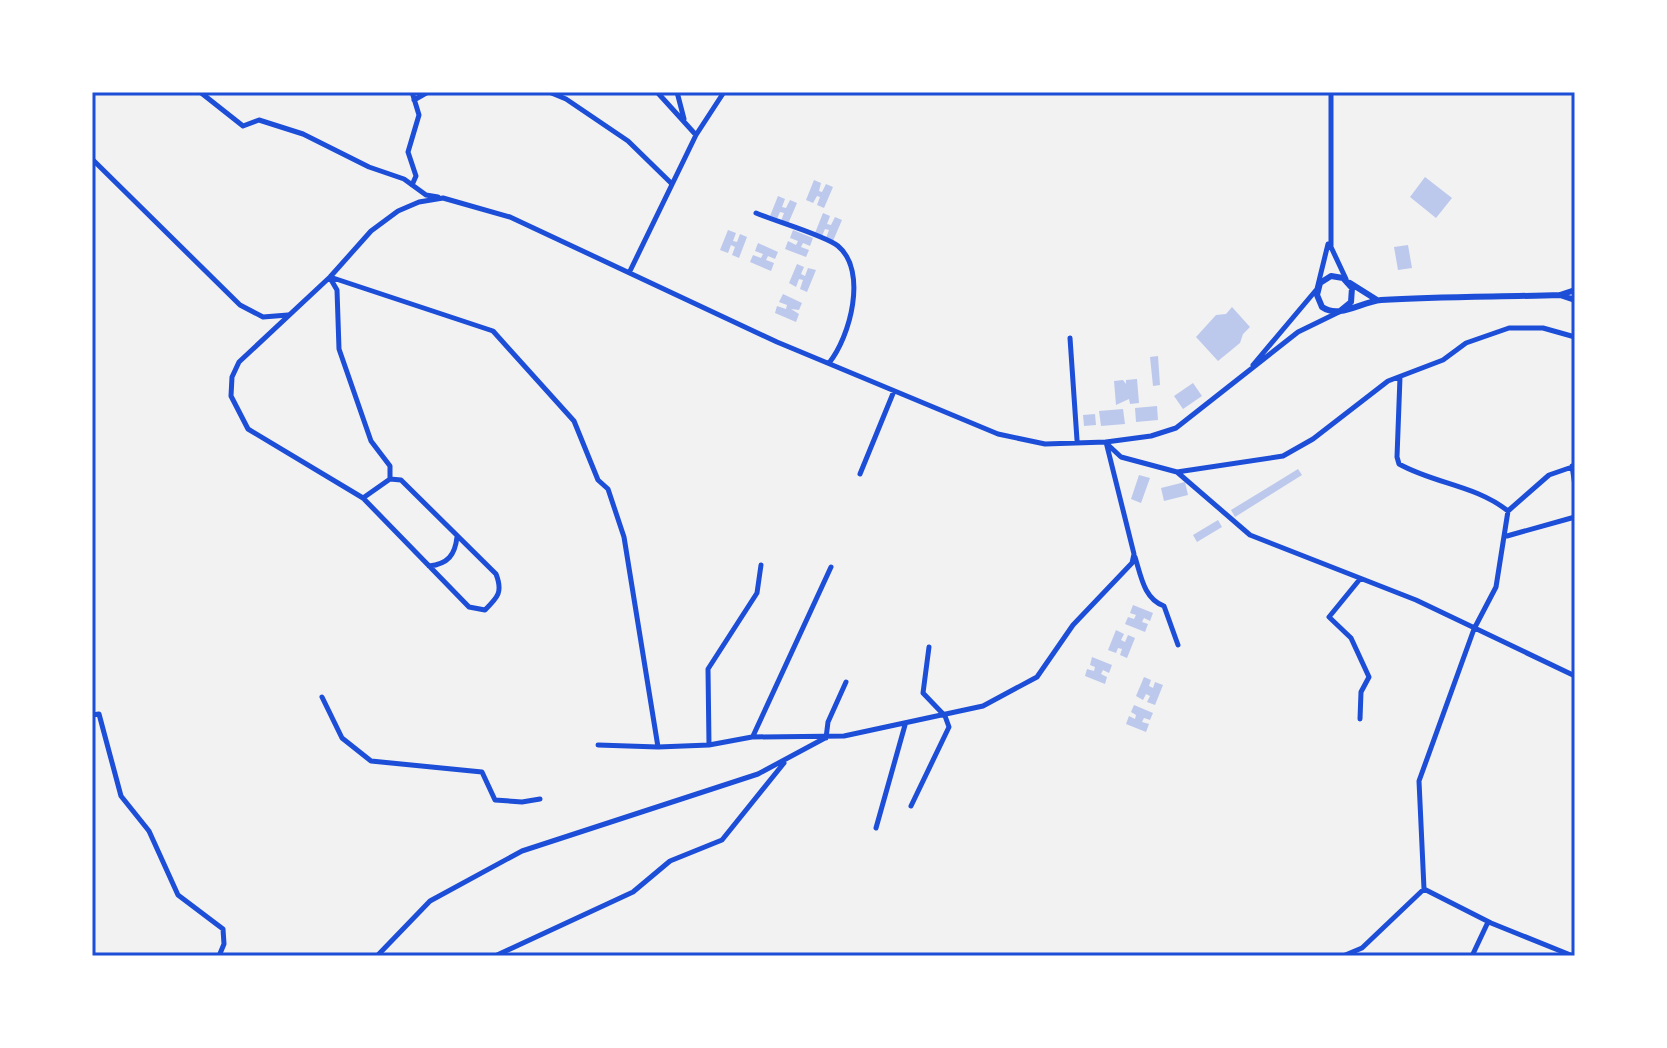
<svg xmlns="http://www.w3.org/2000/svg" width="1667" height="1048" font-family="Raleway,sans-serif">
<rect width="100%" height="100%" fill="#f2f2f2"/>
<!-- building -->
<path fill="#bdc9ec" d="M1425 177 1452 198 1436 218 1410 197Z
M814 180 821 183 819 191 822 192 826 184 833 187 824 208 817 205 820 197 817 196 813 203 806 200Z
M778 196 785 199 782 207 786 208 790 200 797 203 788 224 781 221 784 213 780 212 777 219 770 216Z
M823 213 830 216 827 224 831 225 835 217 842 220 833 241 826 238 829 230 825 229 822 236 815 233Z
M728 230 736 233 733 241 737 242 740 234 747 237 739 258 732 255 735 247 731 245 728 253 720 250Z
M793 230 813 238 810 246 803 243 801 247 809 250 806 257 785 249 788 241 796 245 798 241 790 238Z
M758 243 778 252 775 259 768 256 766 260 774 263 771 271 750 262 753 255 761 258 763 254 755 251Z
M1408 245 1412 268 1398 270 1394 247Z
M797 264 804 267 801 274 805 276 808 268 816 270 807 292 800 289 803 280 799 279 796 287 789 283Z
M783 294 802 303 799 310 791 309 799 314 796 322 775 313 777 306 786 309 787 305 779 302Z
M1232 307 1250 327 1243 334 1240 343 1218 361 1196 337 1216 315 1226 314Z
M1158 356 1160 385 1153 386 1150 357Z
M1137 379 1139 403 1130 404 1129 399 1116 405 1114 381 1123 380 1126 384V380Z
M1193 383 1202 396 1183 409 1174 396Z
M1157 406 1158 420 1136 422 1135 408Z
M1123 409 1125 424 1101 426 1099 411Z
M1095 414 1096 425 1084 426 1083 415Z
M1298 469 1302 475 1235 517 1231 510Z
M1139 475 1150 478 1141 503 1131 499Z
M1185 482 1188 495 1164 501 1161 488Z
M1218 520 1222 527 1197 542 1193 535Z
M1133 605 1153 613 1150 621 1144 618 1142 622 1148 624 1145 632 1125 624 1128 617 1134 619 1136 615 1130 613Z
M1116 630 1124 634 1121 640 1125 642 1128 635 1135 638 1127 658 1120 655 1122 649 1118 648 1116 653 1108 650Z
M1092 657 1112 665 1109 673 1103 670 1101 674 1107 677 1105 684 1085 676 1087 669 1094 671 1095 667 1090 665Z
M1144 677 1151 680 1149 686 1153 688 1155 682 1163 685 1155 705 1147 702 1150 696 1146 694 1143 700 1136 696Z
M1134 705 1153 713 1150 720 1144 718 1142 722 1149 724 1146 732 1126 724 1129 716 1135 719 1136 715 1131 712Z"/>
<g fill="none" stroke-linecap="round" stroke-linejoin="round">
<!-- minor -->
<path stroke="#1d4ed8" stroke-width="5" d="M92 92H95
M200 92 243 126 259 120 303 134 369 167 404 179 426 195 438 197
M549 92 566 99 628 141 671 183
M657 92 696 135
M677 92 684 119
M1331 92V247L1346 279
M414 100 428 92
M92 159 240 305 263 317 288 315
M412 185 416 176 408 152 419 115 412 92
M756 213C774 221 824 235 838 246 868 271 850 337 829 363
M630 271 696 135 724 92
M330 277 493 331 574 421 598 480 608 489 624 537 658 747 598 745
M330 278 337 290 339 349 371 441 390 466V479
M1070 338 1077 440
M1253 365 1317 289 1328 244
M1400 377 1397 457 1399 464C1435 484 1475 485 1508 511L1549 475 1575 466
M1106 443 1121 457 1177 472 1250 535 1416 600 1575 676
M1572 466 1575 486
M1177 472 1283 456 1313 439 1388 381 1443 360 1466 343 1509 328H1543L1575 337
M860 474 894 391
M363 498 390 479 401 480 496 574C503 592 498 597 485 610L469 607 363 498 248 429 231 396 232 377 239 362 330 277 371 231 398 211 419 202 443 198 510 217 777 342 998 434 1045 444 1106 442 1151 436 1176 428 1298 332 1339 312
M1507 536 1575 517
M1135 557C1141 576 1144 599 1164 606L1178 645
M429 566C448 564 455 555 457 537
M322 697 342 738 371 761 482 772 495 800 522 802 540 799
M92 715 99 714 121 796 149 831 178 895 223 929 224 944 219 956
M1360 719 1361 692 1369 677 1351 638 1329 617 1360 579
M753 736 831 567
M826 738 828 722 846 682
M709 745 708 669 757 593 761 565
M658 747 709 745 752 737 844 736 983 706 1037 677 1073 625 1132 563 1134 554 1106 442
M911 806 949 727 945 716 923 693 929 647
M876 828 905 725
M1424 889 1419 781 1474 629 1496 587 1508 511
M377 956 430 901 522 851 758 774 825 738
M495 956 633 892 670 861 722 840 784 763
M1343 956 1362 948 1424 889 1491 923 1573 956
M1472 956 1488 922"/>
<!-- secondary -->
<path stroke="#1d4ed8" stroke-width="6" d="M1350 283 1377 300
M1560 295 1575 300
M1340 311 1351 302 1352 288 1343 278 1331 276 1320 283 1317 295 1322 307C1339 319 1361 302 1381 300 1440 296 1500 297 1560 295L1575 290"/>
</g>
<!-- border -->
<rect width="1667" height="1048" fill="none" stroke="#ffffff" stroke-width="188"/>
<rect x="94" y="94" width="1479" height="860" fill="none" stroke="#1d4ed8" stroke-width="3"/>
</svg>
